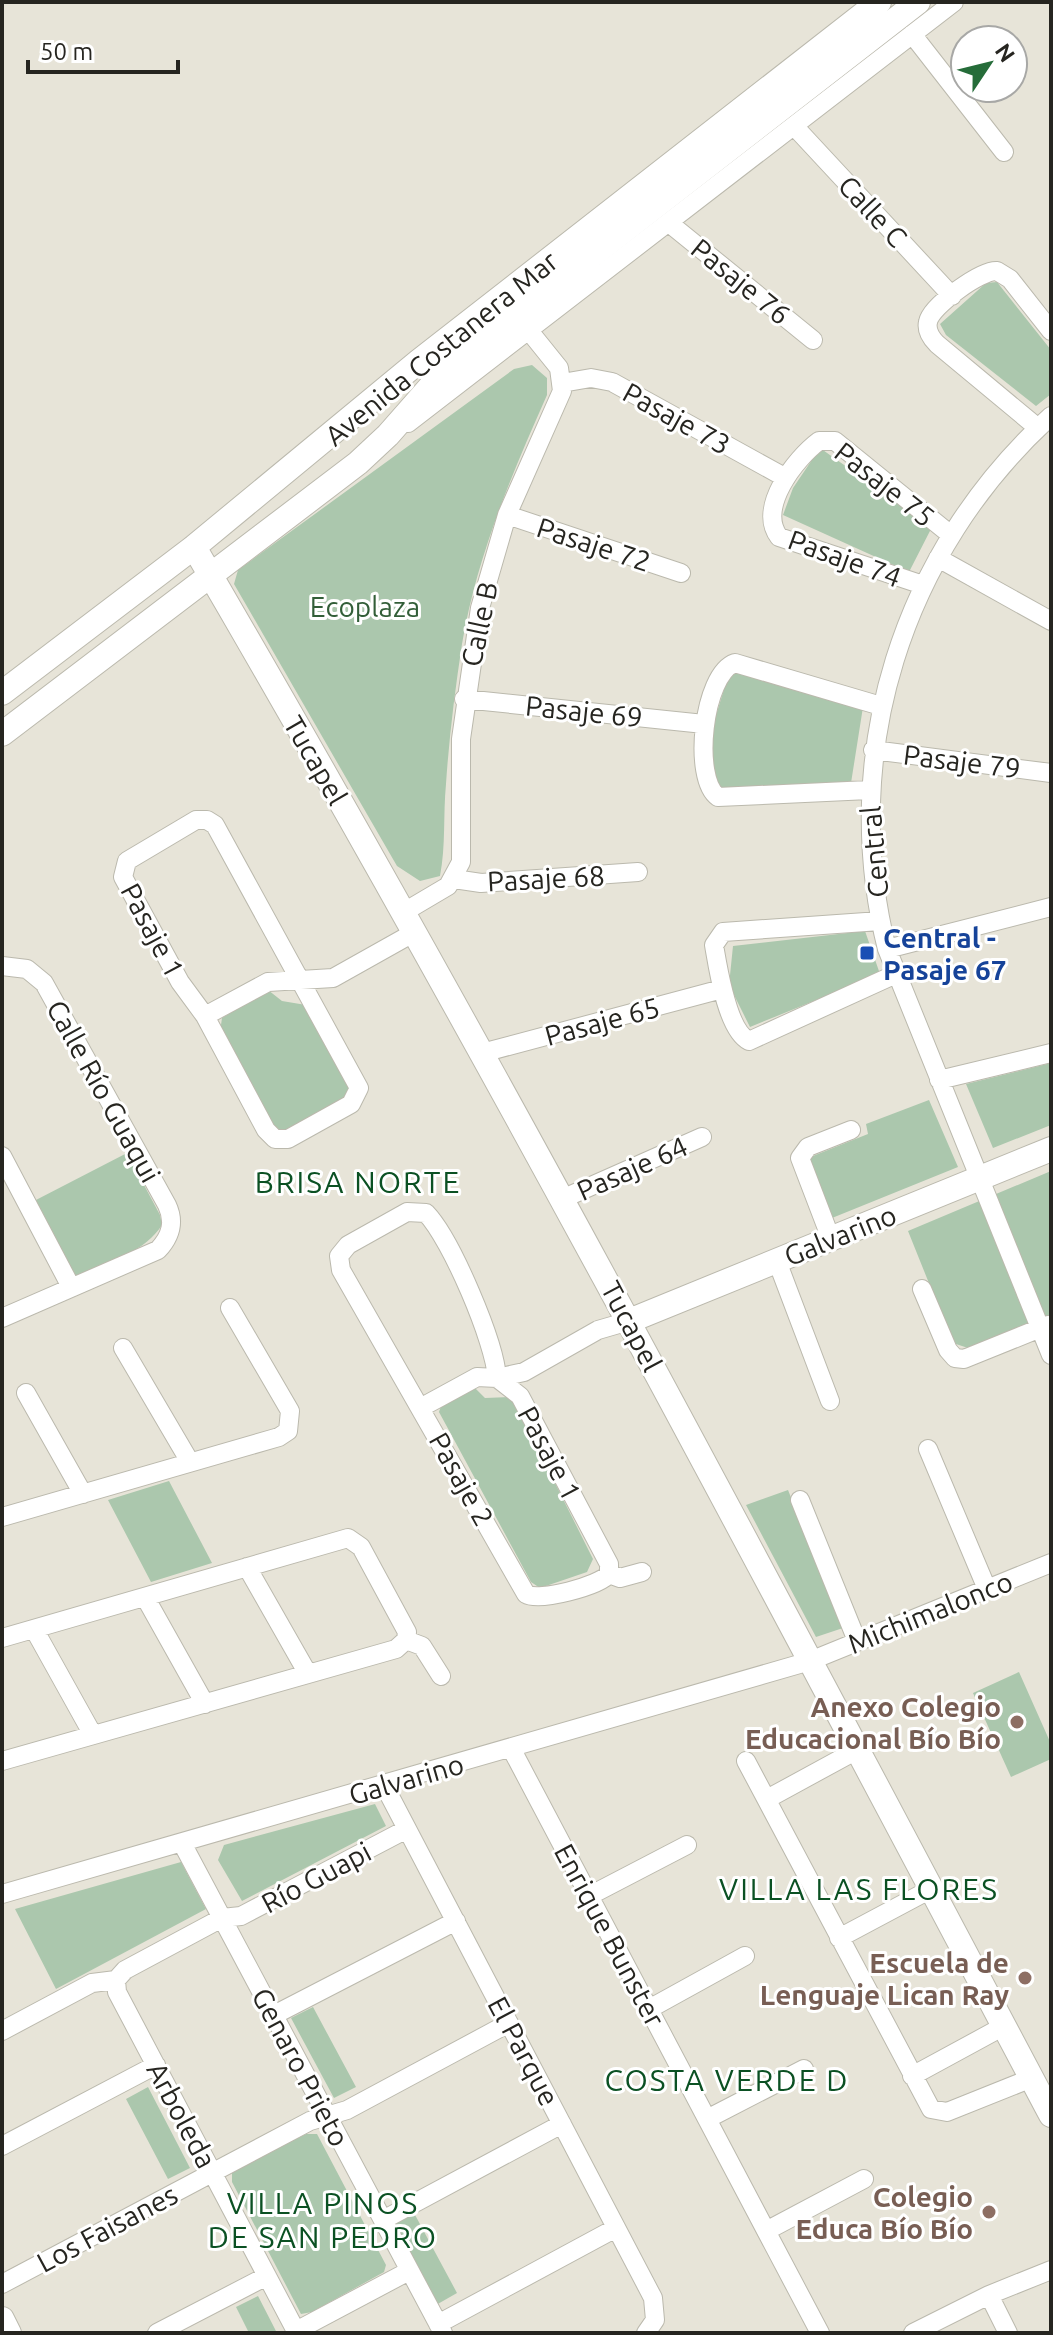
<svg xmlns="http://www.w3.org/2000/svg" width="1053" height="2335" font-family="Ubuntu,sans-serif">
<rect width="100%" height="100%" fill="#e7e4d8"/>
<!-- green -->
<path fill="#abc7ad" d="M997 282 1051 350V394L1036 406 946 335 940 324 986 283Z
M532 365 547 378V395C511 476 477 556 462 644 455 690 449 738 446 784 443 815 446 845 440 876L420 881 397 866 234 584 238 570 514 369Z
M820 448 932 527 909 572 783 515 793 488Z
M730 670 863 707 851 783 723 789 716 786 708 741Z
M865 931 880 974 750 1027 729 985 733 946Z
M268 990 282 1001 306 1005 351 1085 346 1097 285 1130 273 1128 220 1032 222 1018Z
M1051 1063V1125L993 1148 966 1084Z
M929 1100 958 1167 832 1218 808 1158 868 1134 866 1124Z
M127 1153 160 1215 162 1225C143 1254 106 1263 75 1276L34 1201Z
M1051 1171V1315L968 1348 953 1343 908 1231Z
M474 1387 485 1398 512 1397 593 1559 587 1572 540 1588 531 1582 439 1412 442 1403Z
M169 1481 212 1563 151 1582 108 1500Z
M788 1490 843 1628 816 1637 746 1505Z
M1019 1672 1051 1744V1759L1011 1777 973 1693Z
M375 1804 386 1826 242 1901 218 1860 224 1845Z
M181 1862 206 1909 56 1989 15 1909Z
M313 2007 356 2087 334 2098 291 2018Z
M148 2087 190 2168 168 2179 126 2099Z
M306 2134H317L386 2265 384 2272 312 2312 301 2314 232 2182V2170Z
M414 2213 457 2293 436 2305 393 2224Z
M258 2296 277 2333H249L236 2307Z"/>
<g fill="none" stroke-linecap="round" stroke-linejoin="round">
<defs>
<path id="street" d="M912 34 1004 152
M794 126 952 296
M669 223 813 340
M562 383 591 378 612 382 786 478
M1051 416C902 551 838 754 887 949L1051 1355
M408 423 954 2
M1038 428 937 344C931 338 926 331 928 322 931 306 981 270 997 271L1010 279 1051 331
M507 515 681 573
M938 558 1051 621
M923 585 779 537C757 508 795 459 819 441H835L951 535
M464 699 704 724
M873 750 1051 773
M869 790 718 797C692 779 703 674 735 663L881 706
M196 820H207L215 825 359 1088 351 1104 288 1139H275L266 1130 205 1016 180 982 123 877 127 861Z
M454 879 481 883 638 872
M404 912 448 886 461 862V739L480 608 507 515 562 391 559 368 530 332
M880 921 723 932 714 945C718 968 727 1030 749 1041L896 974
M887 949 1051 907
M2 966 27 969 44 983 167 1205C175 1222 171 1236 158 1250L2 1318
M205 1016 268 982 333 978 415 932
M482 1053 722 989
M939 1080 1051 1053
M2 1156 71 1287
M562 1199 702 1137
M831 1239 800 1158 808 1147 851 1130
M777 1261 830 1401
M922 1289 948 1350 955 1358 964 1359 1048 1325
M123 1348 190 1462
M497 1378C495 1342 451 1239 426 1213L407 1212 348 1245 339 1256 341 1270 526 1594C539 1602 599 1586 609 1574
M497 1378 520 1396 609 1564V1574
M26 1393 83 1494
M422 1407 477 1377 497 1378 524 1372 598 1330 629 1321
M928 1449 987 1589
M800 1500 857 1641
M2 1517 279 1437 288 1431 290 1411 230 1308
M247 1567 308 1674
M609 1574 620 1578 642 1572
M145 1597 205 1704
M34 1629 93 1735
M2 1638 348 1538 361 1547 407 1632 406 1640
M406 1640 422 1646 441 1676
M511 1748 820 2333
M2 1761 396 1649 406 1640
M746 1761 931 2109 947 2112 1032 2078
M384 1785 653 2298 655 2320 646 2333
M767 1799 857 1750
M182 1843 443 2333
M2 1894 810 1661 1051 1563
M589 1896 687 1845
M839 1938 931 1889
M116 1980 117 1992 297 2333
M116 1980 125 1970 222 1918 241 1916 407 1829
M649 2009 745 1956
M274 2015 456 1921
M2 2031 92 1983 116 1980
M912 2076 1004 2026
M707 2119 804 2069
M2 2146 156 2065
M383 2220 562 2124
M766 2231 864 2179
M2 2284 310 2121 347 2110 509 2023
M989 2295 1008 2333
M438 2324 616 2228
M296 2331 409 2271
M157 2333 267 2276
M913 2333 989 2295 1051 2270"/>
<path id="secondary" d="M194 547C495 1061 772 1588 1051 2115
M2 693 194 547 418 362 879 2
M2 734 358 463 388 435 446 369 918 2
M629 1321 1051 1149
M2 2319 9 2333"/>
</defs>
<!-- street casing -->
<use href="#street" stroke="#bbb9ad" stroke-width="20"/>
<!-- secondary casing -->
<use href="#secondary" stroke="#bbb9ad" stroke-width="26"/>
<!-- street -->
<use href="#street" stroke="#fff" stroke-width="18"/>
<!-- secondary -->
<use href="#secondary" stroke="#fff" stroke-width="24"/>
</g>
<!-- markers -->
<rect fill="#1a4fb4" stroke="#fff" stroke-width="3" x="859" y="945" width="16" height="16" rx="4"/>
<g fill="#8d6e63" stroke="#fff" stroke-width="3">
<circle cx="1017" cy="1722" r="8"/>
<circle cx="1025" cy="1978" r="8"/>
<circle cx="989" cy="2212" r="8"/>
</g>
<g text-anchor="middle" dominant-baseline="central" stroke-width="6" stroke-linejoin="round" paint-order="stroke">
<!-- street labels -->
<g font-size="28" fill="#262520" stroke="#fff">
<text transform="translate(873 211) rotate(47)">Calle C</text>
<text transform="translate(741 281) rotate(39)">Pasaje 76</text>
<text transform="translate(441 348) rotate(-39)">Avenida Costanera Mar</text>
<text transform="translate(677 418) rotate(29)">Pasaje 73</text>
<text transform="translate(885 484) rotate(38)">Pasaje 75</text>
<text transform="translate(594 544) rotate(18)">Pasaje 72</text>
<text transform="translate(845 558) rotate(20)">Pasaje 74</text>
<text transform="translate(479 624) rotate(-78)">Calle B</text>
<text transform="translate(584 711) rotate(6)">Pasaje 69</text>
<text transform="translate(316 760) rotate(60)">Tucapel</text>
<text transform="translate(962 761) rotate(7)">Pasaje 79</text>
<text transform="translate(874 852) rotate(-95)">Central</text>
<text transform="translate(546 878) rotate(-3)">Pasaje 68</text>
<text transform="translate(153 930) rotate(62)">Pasaje 1</text>
<text transform="translate(602 1021) rotate(-15)">Pasaje 65</text>
<text transform="translate(104 1091) rotate(61)">Calle Río Guaqui</text>
<text transform="translate(632 1168) rotate(-24)">Pasaje 64</text>
<text transform="translate(840 1235) rotate(-22)">Galvarino</text>
<text transform="translate(632 1326) rotate(62)">Tucapel</text>
<text transform="translate(550 1453) rotate(62)">Pasaje 1</text>
<text transform="translate(462 1479) rotate(61)">Pasaje 2</text>
<text transform="translate(930 1612) rotate(-22)">Michimalonco</text>
<text transform="translate(406 1779) rotate(-16)">Galvarino</text>
<text transform="translate(316 1877) rotate(-28)">Río Guapi</text>
<text transform="translate(610 1935) rotate(62)">Enrique Bunster</text>
<text transform="translate(524 2051) rotate(62)">El Parque</text>
<text transform="translate(301 2067) rotate(62)">Genaro Prieto</text>
<text transform="translate(182 2115) rotate(62)">Arboleda</text>
<text transform="translate(107 2228) rotate(-28)">Los Faisanes</text>
</g>
<!-- park labels -->
<g font-size="28" fill="#325e38" stroke="#fff">
<text x="365" y="606">Ecoplaza</text>
</g>
<!-- transit labels -->
<g font-size="28" font-weight="bold" fill="#164399" stroke="#fff" text-anchor="start">
<text x="883" y="937">Central -<tspan x="883" dy="32">Pasaje 67</tspan></text>
</g>
<!-- education labels -->
<g font-size="28" font-weight="bold" fill="#785e54" stroke="#fff" text-anchor="end">
<text x="1001" y="1706">Anexo Colegio<tspan x="1001" dy="32">Educacional Bío Bío</tspan></text>
<text x="1009" y="1962">Escuela de<tspan x="1009" dy="32">Lenguaje Lican Ray</tspan></text>
<text x="973" y="2196">Colegio<tspan x="973" dy="32">Educa Bío Bío</tspan></text>
</g>
<!-- neighbourhood labels -->
<g font-size="30" letter-spacing="2" fill="#0b5123" stroke="#fff">
<text x="358" y="1182">BRISA NORTE</text>
<text x="859" y="1889">VILLA LAS FLORES</text>
<text x="727" y="2080">COSTA VERDE D</text>
<text x="323" y="2203">VILLA PINOS<tspan x="323" dy="34">DE SAN PEDRO</tspan></text>
</g>
</g>
<!-- border -->
<rect width="1053" height="2335" fill="none" stroke="#262520" stroke-width="8"/>
<!-- north arrow -->
<g transform="translate(989 64) rotate(55)"><circle r="38" fill="#ffffff" stroke="#a8a8a6" stroke-width="2"/>
<path d="M0-6L14 30L0 20L-14 30Z" fill="#256c39"/>
<text y="-12" font-size="22" font-weight="bold" text-anchor="middle" fill="#262520">N</text>
</g>
<!-- scale -->
<path d="M28 60v12h150v-12" fill="none" stroke="#262520" stroke-width="4"/>
<text x="40" y="60" font-size="24" fill="#262520" stroke="#ffffff" stroke-width="6" paint-order="stroke">50 m</text>
</svg>
